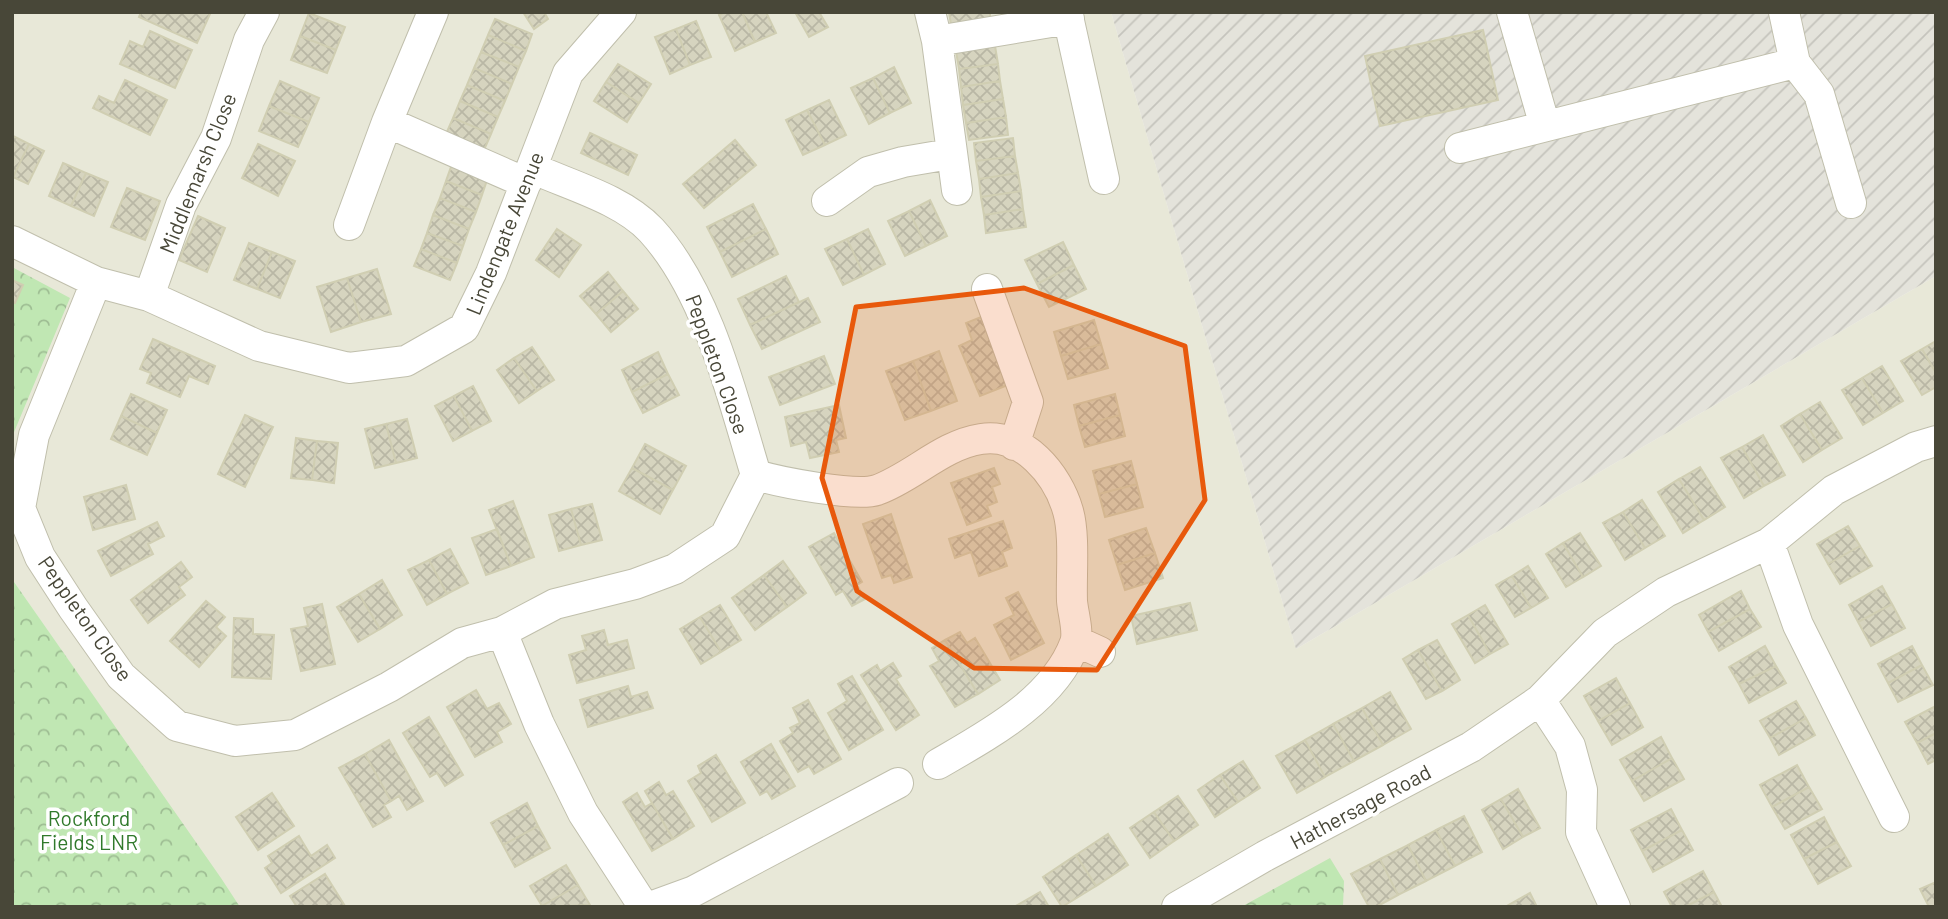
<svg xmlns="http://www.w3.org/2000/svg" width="1948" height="919" font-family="Barlow,sans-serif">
<defs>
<pattern id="industrial-furrows" width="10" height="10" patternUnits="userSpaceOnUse" patternTransform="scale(1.75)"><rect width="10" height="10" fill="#e4e3db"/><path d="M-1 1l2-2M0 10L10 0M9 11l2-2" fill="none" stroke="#c5c4bd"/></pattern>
<pattern id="forest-crowns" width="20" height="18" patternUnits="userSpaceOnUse" patternTransform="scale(1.75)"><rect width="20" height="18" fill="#c0e7b3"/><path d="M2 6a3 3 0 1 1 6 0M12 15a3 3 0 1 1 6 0" fill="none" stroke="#9ebd93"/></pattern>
<pattern id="building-cross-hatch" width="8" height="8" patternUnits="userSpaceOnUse" patternTransform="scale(1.75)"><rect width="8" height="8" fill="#d6d4bf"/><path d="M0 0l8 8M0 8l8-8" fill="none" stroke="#b9b7a5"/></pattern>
</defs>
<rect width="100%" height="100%" fill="#f4f4ea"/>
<!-- residential -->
<path fill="#e8e8d8" d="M12 12H1111L1296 649 1936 276V907H240L12 579Z"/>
<!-- industrial -->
<path fill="url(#industrial-furrows)" d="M1111 12H1936V276L1296 649Z"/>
<!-- forest -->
<path fill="url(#forest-crowns)" d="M12 267 70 298 12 437Z
M12 579 221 878 240 907H12Z
M1330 858 1344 881 1343 907H1241Z"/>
<!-- building -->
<path fill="url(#building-cross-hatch)" stroke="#d0ceb2" stroke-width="2" d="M141 12H206L210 14 197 43 139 17Z
M523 12H544L548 19 534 29Z
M725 12H742L755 42 735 51 719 15Z
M742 12H766L776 33 755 42Z
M795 12H819L828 27 809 37Z
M949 12H990V19L951 25Z
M309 13 345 27 336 50 300 36Z
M495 19 532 34 526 51 488 35Z
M696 21 711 57 690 65 676 29Z
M676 29 690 65 670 74 655 37Z
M1483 30 1498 100 1380 126 1365 56Z
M150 31 192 50 175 88 120 64 130 41 143 47Z
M488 35 526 51 519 67 481 52Z
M300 36 336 50 327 73 291 60Z
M995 46 998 64 959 69 956 51Z
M481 52 519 67 512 84 474 68Z
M618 64 651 84 639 103 606 82Z
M998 64 1000 81 961 87 959 69Z
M894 67 911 103 890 113 873 78Z
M474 68 512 84 505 101 467 85Z
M873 78 890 113 869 124 851 88Z
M125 80 167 100 150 135 93 108 99 96 114 103Z
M280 81 319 98 309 122 269 106Z
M1000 81 1003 99 963 105 961 87Z
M606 82 639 103 627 122 594 101Z
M467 85 505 101 498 117 460 101Z
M1003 99 1006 117 966 123 963 105Z
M829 100 846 135 825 145 807 110Z
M460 101 498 117 491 134 453 118Z
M269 106 309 122 298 147 259 131Z
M807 110 825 145 803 155 786 120Z
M1006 117 1008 135 969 140 966 123Z
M453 118 491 134 484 150 446 134Z
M590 133 637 155 628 175 581 153Z
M13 136 29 144 13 177 12 176Z
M1013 138 1015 156 976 161 974 143Z
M735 140 756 165 704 208 683 184Z
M29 144 44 151 28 184 13 177Z
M258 144 295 161 278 196 242 178Z
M1015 156 1018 173 979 179 976 161Z
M63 163 86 173 71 206 49 196Z
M452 164 488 177 482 195 446 181Z
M86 173 108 182 94 216 71 206Z
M1018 173 1021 191 981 197 979 179Z
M446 181 482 195 476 212 440 198Z
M127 188 160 201 145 240 111 227Z
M1021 191 1023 209 984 215 981 197Z
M440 198 476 212 469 229 433 215Z
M930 200 947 236 926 246 909 211Z
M753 204 766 229 720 252 707 227Z
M1023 209 1026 227 986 233 984 215Z
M909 211 926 246 905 256 888 221Z
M433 215 469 229 463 246 427 233Z
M198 216 225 228 207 272 179 260Z
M557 229 581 245 559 277 536 260Z
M766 229 778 254 732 277 720 252Z
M868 229 885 264 864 275 847 239Z
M427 233 463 246 457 263 421 249Z
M847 239 864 275 843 285 825 249Z
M1063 242 1074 265 1037 284 1025 260Z
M249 243 272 252 257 289 234 280Z
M421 249 457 263 450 280 414 266Z
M272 252 295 261 280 298 257 289Z
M1074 265 1086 289 1049 307 1037 284Z
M377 269 391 314 361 322 347 278Z
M608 272 623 291 596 314 580 296Z
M786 276 799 302 750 325 738 299Z
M347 278 361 322 331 332 317 287Z
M12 280 23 285 15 303 12 302Z
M623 291 638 309 611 332 596 314Z
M808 298 820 322 762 349 750 325Z
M981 317 1008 385 980 396 959 346 972 340 966 323Z
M1094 320 1101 344 1061 356 1054 332Z
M153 339 215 366 208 384 189 376 180 397 147 383 151 373 140 369Z
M1936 341V373L1922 349Z
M1101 344 1108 368 1068 379 1061 356Z
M532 347 554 380 537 391 514 358Z
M1922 349 1936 373V387L1922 395 1901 361Z
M939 351 957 401 931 411 913 361Z
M658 352 668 374 632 392 622 370Z
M824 356 835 384 780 405 769 377Z
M514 358 537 391 519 403 497 370Z
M913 361 931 411 905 420 886 371Z
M1882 366 1903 401 1883 413 1862 378Z
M668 374 679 395 643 413 632 392Z
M1862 378 1883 413 1863 425 1842 390Z
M473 386 491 421 472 431 454 396Z
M131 394 167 410 157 433 121 416Z
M1115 394 1120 415 1079 426 1074 405Z
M454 396 472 431 453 441 435 406Z
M1820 402 1842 438 1822 450 1800 414Z
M839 405 846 438 836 440 839 452 810 458 806 442 791 446 785 417Z
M1800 414 1822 450 1803 462 1781 426Z
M245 415 273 427 245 487 218 474Z
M1120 415 1125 436 1085 447 1079 426Z
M121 416 157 433 147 455 111 439Z
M407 419 417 458 396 463 386 424Z
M386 424 396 463 375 468 365 429Z
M1763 435 1785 475 1764 486 1742 447Z
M296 438 317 441 312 480 291 478Z
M317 441 338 443 334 483 312 480Z
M645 444 686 466 673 490 632 468Z
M1742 447 1764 486 1744 498 1721 458Z
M1131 461 1137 484 1099 494 1093 471Z
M1700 467 1725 507 1704 520 1679 479Z
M632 468 673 490 660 514 619 491Z
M994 468 1000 484 992 487 997 502 987 506 991 516 967 525 951 483Z
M1679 479 1704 520 1683 533 1658 492Z
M1137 484 1143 507 1105 517 1099 494Z
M126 485 135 519 93 530 84 497Z
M1642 500 1665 536 1645 548 1623 512Z
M513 501 534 557 511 566 489 510Z
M592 504 602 540 581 545 571 509Z
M571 509 581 545 559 551 549 515Z
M1623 512 1645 548 1625 560 1603 523Z
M891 514 912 577 894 583 891 575 882 578 863 524Z
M1003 521 1012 548 1002 552 1007 566 979 576 971 552 955 558 949 539Z
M157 522 164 536 148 544 153 554 111 576 98 551Z
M1848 526 1860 546 1828 564 1817 544Z
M1146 528 1155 553 1117 565 1109 540Z
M497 529 511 566 486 575 472 538Z
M834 533 862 582 857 585 865 599 852 606 843 591 836 595 809 547Z
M1580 533 1601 566 1583 577 1563 543Z
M1563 543 1583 577 1566 587 1546 554Z
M1860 546 1872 566 1840 584 1828 564Z
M450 549 468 583 447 594 429 560Z
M1155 553 1163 578 1125 590 1117 565Z
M429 560 447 594 427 605 408 570Z
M783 561 806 593 787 607 764 575Z
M181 562 192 577 179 587 185 595 148 623 131 600Z
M1528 566 1548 598 1531 608 1512 576Z
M764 575 787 607 755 630 732 598Z
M1512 576 1531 608 1515 617 1496 585Z
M382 580 402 615 380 629 359 594Z
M1882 586 1892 604 1858 622 1849 605Z
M1741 591 1750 609 1708 632 1699 615Z
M1018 592 1044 643 1011 660 994 625 1014 615 1006 598Z
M359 594 380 629 358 642 337 607Z
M206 601 225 617 216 627 226 636 199 667 170 641Z
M1190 603 1197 630 1137 644 1131 616Z
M322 604 335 664 301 671 291 629 308 626 304 608Z
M1892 604 1905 628 1871 646 1858 622Z
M720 605 741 640 721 652 700 617Z
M1485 605 1508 644 1490 654 1468 615Z
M1750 609 1761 627 1719 651 1708 632Z
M1468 615 1490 654 1475 663 1452 624Z
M700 617 721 652 701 664 680 629Z
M234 618 253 619V634L274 635 271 679 232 677Z
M604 630 608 645 627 640 634 668 577 683 569 655 586 650 582 636Z
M960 632 967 643 975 638 1000 680 978 694 945 640Z
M945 640 978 694 955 707 930 666 939 661 932 648Z
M1437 640 1460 680 1442 691 1418 650Z
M1765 646 1776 666 1739 684 1729 667Z
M1912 646 1922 665 1888 683 1878 664Z
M1418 650 1442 691 1426 699 1403 659Z
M893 663 901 676 896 679 919 715 896 730 861 675 877 665 880 671Z
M1922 665 1933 685 1898 702 1888 683Z
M1776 666 1786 683 1749 703 1739 684Z
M852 676 883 730 849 750 828 713 847 701 838 684Z
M1616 678 1630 703 1598 721 1584 696Z
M628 686 631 697 647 692 653 708 588 727 580 700Z
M476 690 487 709 499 703 511 724 497 732 502 742 475 757 447 707Z
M1390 692 1411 729 1383 745 1362 708Z
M808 700 841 759 814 774 809 766 798 772 780 741 793 733 790 728 800 723 793 708Z
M1796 701 1806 718 1770 738 1760 721Z
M1630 703 1643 727 1612 745 1598 721Z
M1936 706V733L1917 743 1905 722Z
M1362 708 1383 745 1354 761 1333 724Z
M429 717 463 775 445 786 437 773 430 777 403 733Z
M1806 718 1815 735 1779 755 1770 738Z
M1333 724 1354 761 1325 777 1305 740Z
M1936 733V760L1928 764 1917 743Z
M1661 737 1672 758 1632 781 1620 760Z
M389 740 423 801 407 810 399 796 391 801 365 754Z
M1305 740 1325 777 1297 793 1276 756Z
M771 744 795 786 772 799 767 791 760 795 741 762Z
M365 754 391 801 384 805 391 817 373 827 339 768Z
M716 755 745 803 712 822 688 781 701 773 698 766Z
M1672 758 1684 779 1644 801 1632 781Z
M1243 761 1260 788 1238 802 1220 775Z
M1797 765 1809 787 1772 807 1760 785Z
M1220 775 1238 802 1215 817 1198 790Z
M659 782 666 795 673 791 694 826 673 839 645 791Z
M1809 787 1822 809 1785 829 1772 807Z
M1518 789 1540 828 1523 837 1501 799Z
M272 793 294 826 258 850 236 817Z
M637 793 645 807 652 803 673 839 652 851 623 802Z
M1178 796 1198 825 1174 841 1154 812Z
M1501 799 1523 837 1503 849 1482 810Z
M527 803 538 826 503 845 491 823Z
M1671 809 1682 830 1642 851 1631 830Z
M1154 812 1174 841 1150 858 1130 828Z
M1464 816 1482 852 1455 866 1436 830Z
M1824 817 1837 842 1804 859 1791 835Z
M538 826 550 848 515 867 503 845Z
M1436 830 1455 866 1426 881 1408 845Z
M1682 830 1693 850 1653 872 1642 851Z
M1108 834 1128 865 1096 886 1076 855Z
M299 836 311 856 327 845 335 858 281 893 265 868 272 863 268 856Z
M1837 842 1851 866 1818 884 1804 859Z
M1408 845 1426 881 1398 895 1380 859Z
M1076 855 1096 886 1062 907 1043 877Z
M1380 859 1398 895 1376 907H1369L1351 874Z
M566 865 578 885 542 906 530 886Z
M1703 871 1714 892 1685 907H1672L1664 892Z
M325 874 345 906 297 907 290 896Z
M1936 882V906L1929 907 1920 889Z
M578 885 590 905 542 907V906Z
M1040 892 1049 907H1014Z
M1714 892 1722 907H1685Z
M1530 893 1537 907H1505Z"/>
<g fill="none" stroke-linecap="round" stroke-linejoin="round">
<defs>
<path id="minor" d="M930 12 937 41 957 190
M1067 12 1104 179
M1512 12 1545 126
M937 41 1069 19
M1795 63 1819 94 1851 203
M387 122 526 183
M1460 148 1795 63 1784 12
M827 201 868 172 903 162 950 154
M349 225 387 122 433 12
M12 241 96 282 149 296 259 346 349 368 406 361 464 328 491 273 568 73 621 12
M96 282 34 435 20 508 40 557 73 608 121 676 177 726 235 741 295 735 389 687 462 643 502 632 555 604 635 584 675 569 725 536 756 475C732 396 708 292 651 230 622 199 569 185 532 168
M987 289 1028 402 1014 445
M149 296 181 205 216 138 249 40 264 12
M756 475C779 482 856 497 877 490 913 477 942 445 981 439 1023 432 1058 475 1068 511 1075 535 1071 575 1072 601 1073 613 1079 632 1075 643 1054 700 988 735 938 764
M1769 543 1798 625 1894 817
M502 632 539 724 583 813 644 907
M1076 641 1100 652
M1540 700 1570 746 1582 790 1581 832 1615 907
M650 907 694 891 898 783
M1177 907 1265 856 1471 747 1540 700 1605 633 1666 592 1769 543 1834 490 1916 447 1936 441"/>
</defs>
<!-- minor casing -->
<use href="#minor" stroke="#c0bfac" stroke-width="32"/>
<!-- minor -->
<use href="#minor" stroke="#fff" stroke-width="30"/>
</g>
<!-- marked area -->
<path fill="#e8590c" fill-opacity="0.2" stroke="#e8590c" stroke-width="5" stroke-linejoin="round" d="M1024 288 1185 346 1205 500 1097 670 974 668 857 591 822 478 856 307Z"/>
<g text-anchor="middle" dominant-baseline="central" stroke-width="7" stroke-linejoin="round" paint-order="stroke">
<!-- street labels -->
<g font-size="21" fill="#484738" stroke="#fff">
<text transform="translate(197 173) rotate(-68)">Middlemarsh Close</text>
<text transform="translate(504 233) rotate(-68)">Lindengate Avenue</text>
<text transform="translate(718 364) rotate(70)">Peppleton Close</text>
<text transform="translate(86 618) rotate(55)">Peppleton Close</text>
<text transform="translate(1360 806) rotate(-28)">Hathersage Road</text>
</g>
<!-- park labels -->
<g font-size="21" fill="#30792b" stroke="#fff">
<text x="89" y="817">Rockford<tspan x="89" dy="24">Fields LNR</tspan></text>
</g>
</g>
<!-- border -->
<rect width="1948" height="919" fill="none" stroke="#484738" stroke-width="28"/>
</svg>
